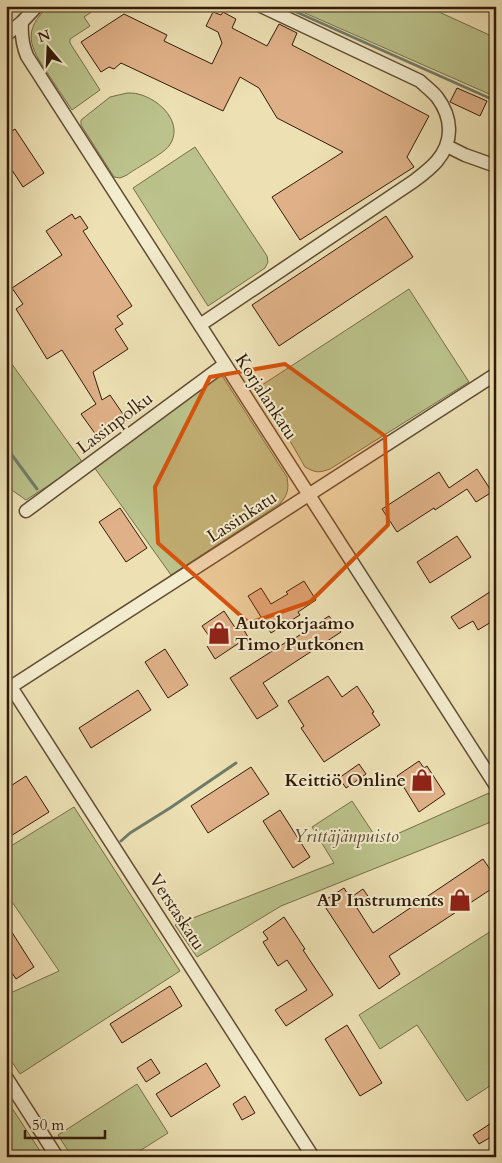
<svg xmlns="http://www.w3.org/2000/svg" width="502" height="1163" font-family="Cardo,serif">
<rect width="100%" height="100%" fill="#ede1b4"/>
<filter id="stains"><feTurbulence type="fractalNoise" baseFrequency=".004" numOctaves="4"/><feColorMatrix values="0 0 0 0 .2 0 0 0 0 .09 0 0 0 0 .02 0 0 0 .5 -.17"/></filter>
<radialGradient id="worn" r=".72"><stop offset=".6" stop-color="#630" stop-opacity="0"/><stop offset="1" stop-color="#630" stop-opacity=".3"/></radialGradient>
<!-- green -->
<path fill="#bbc28b" stroke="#766e4a" d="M49 6 99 7 84 17 90 26 70 39V43L100 90 72 110C64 98 56 86 48 74 30 47 21 31 49 6Z
M289 6H426L496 38V97Z
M127 93C131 93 135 93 138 94 160 99 185 124 169 146 163 154 136 168 127 175L120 178 114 177 81 125V120L110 97Z
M195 147 267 256 268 262 265 268 208 306 133 188Z
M409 289 469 382 330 469C319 473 316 473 305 467L259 387Z
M6 356 83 463 26 500 6 486Z
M215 375 223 377 287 477C289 490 288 494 280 504L171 575 94 467Z
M489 793 496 806V820L281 906 197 957 175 925 334 863 312 827 352 801 379 842Z
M74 807 180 971 20 1074 6 1053V995L59 971 6 893V849Z
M496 928V1082L467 1101 417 1025 380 1049 359 1015Z
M137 1084 168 1133 130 1157H72L58 1135Z
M6 1099 44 1157H6Z"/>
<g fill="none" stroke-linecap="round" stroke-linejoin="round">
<!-- stream -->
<path stroke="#707c69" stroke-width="3" d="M283 6 496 101
M6 447 37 489
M121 841 130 833 170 808 236 763"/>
</g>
<!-- building -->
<path fill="#e0b188" stroke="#321a08" d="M213 12 221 15 223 12 236 19 232 28 267 46 279 24 297 33 292 45 429 116 407 157 414 167 300 240 272 197 343 152 277 118 259 88 240 77 223 111 121 63 114 69 109 67 101 72 81 42 124 14 167 35 164 41 212 64 222 43 218 32 206 26Z
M457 88 487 101 480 116 450 102Z
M15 129 44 173 23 187 6 161V135Z
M72 214 75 219 80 216 88 228 83 231 132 306 117 316 123 324 115 329 128 349 93 372 102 400 110 395 127 420 99 439 81 414 96 404 62 350 47 359 16 309 23 304 12 288 62 255 46 231Z
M386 216 413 257 279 346 252 305Z
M477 469 492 492 476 502 467 489 435 510 434 508 397 532 382 509 439 472 449 488Z
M120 508 147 548 126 562 99 522Z
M457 536 471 557 430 583 417 562Z
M304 581 316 600 298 612 300 615 271 633 248 596 261 588 271 604 288 594 286 592Z
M496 588V619L478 630 473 621 459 629 451 617Z
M224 611 236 629 241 625 248 637 215 659 207 646 213 642 202 626Z
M329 616 341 632 263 683 278 706 257 719 230 678 291 639 292 640Z
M165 649 188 685 168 698 145 662Z
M328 676 342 697 357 686 374 712 372 713 380 725 324 762 301 728 304 726 288 701Z
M138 690 151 710 91 748 79 728Z
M419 761 424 768 427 766 445 794 419 812 397 776Z
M359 764 366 774 346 788 339 778Z
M251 767 269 794 208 833 191 806Z
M26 776 49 812 6 839V789Z
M280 810 310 857 293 868 263 821Z
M483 859 496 878V886L389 956 400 974 379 989 322 902 344 888 350 898 363 889 370 899 357 908 373 933Z
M284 917 305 949 303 950 333 995 286 1026 275 1010 307 990 287 960 278 966 263 942 268 939 263 932Z
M6 923 34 967 16 979 6 964Z
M170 986 182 1006 122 1043 110 1024Z
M347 1025 382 1083 360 1096 325 1039Z
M151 1059 160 1073 146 1082 137 1068Z
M206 1063 220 1086 171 1117 156 1094Z
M245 1096 255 1113 242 1120 233 1104Z
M496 1120V1134L479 1144 473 1135Z"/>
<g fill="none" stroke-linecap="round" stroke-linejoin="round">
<defs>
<path id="minor" d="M22 22C21 34 22 44 27 56L496 786
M6 35 22 22 37 6
M447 146 465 155 496 166
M200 325 414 181C422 175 431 168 437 161 454 141 452 117 437 97 432 91 425 86 420 81L261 6
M26 511 225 364
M11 687 313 1157
M6 690 496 374
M6 1077 57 1157"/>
</defs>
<!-- minor casing -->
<use href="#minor" stroke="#614c33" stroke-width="15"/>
<!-- minor -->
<use href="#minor" stroke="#f3ecce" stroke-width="12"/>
</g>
<!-- marked area -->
<path fill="#d6530c" fill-opacity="0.2" stroke="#d6530c" stroke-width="4" stroke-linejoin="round" d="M285 364 385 436 388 525 310 602 249 623 158 543 155 487 210 377Z"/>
<!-- icons -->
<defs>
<symbol id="shop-bare" viewBox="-9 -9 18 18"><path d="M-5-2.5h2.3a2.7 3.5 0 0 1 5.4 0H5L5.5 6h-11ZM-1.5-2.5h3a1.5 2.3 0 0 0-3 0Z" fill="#8f2418" stroke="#f3ecce" stroke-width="2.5" paint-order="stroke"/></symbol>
</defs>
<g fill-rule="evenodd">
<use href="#shop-bare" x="203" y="617" width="32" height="32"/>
<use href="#shop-bare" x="406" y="764" width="32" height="32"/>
<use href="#shop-bare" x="444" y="884" width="32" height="32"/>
</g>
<g text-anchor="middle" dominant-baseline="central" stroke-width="4" stroke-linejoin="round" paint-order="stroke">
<!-- street labels -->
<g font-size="18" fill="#321a08" stroke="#f3ecce">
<text transform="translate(266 397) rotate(57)">Korjalankatu</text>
<text transform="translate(115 423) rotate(-37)">Lassinpolku</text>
<text transform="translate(242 517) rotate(-33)">Lassinkatu</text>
<text transform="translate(177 912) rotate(57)">Verstaskatu</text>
</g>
<!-- poi labels -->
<g font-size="18" font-weight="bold" fill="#321a08" stroke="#f3ecce" text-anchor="end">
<text x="235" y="623" text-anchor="start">Autokorjaamo<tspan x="235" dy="21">Timo Putkonen</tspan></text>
<text x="406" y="780">Keittiö Online</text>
<text x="444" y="900">AP Instruments</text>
</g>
<!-- park labels -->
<g font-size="18" font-style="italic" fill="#5b4c2f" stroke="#f3ecce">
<text x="346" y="836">Yrittäjänpuisto</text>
</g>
</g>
<!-- margin -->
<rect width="502" height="1163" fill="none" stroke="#ede1b4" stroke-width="25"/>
<rect x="8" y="8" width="487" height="1148" fill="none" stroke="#321a08" stroke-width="2.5"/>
<rect x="12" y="12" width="477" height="1138" fill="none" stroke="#321a08"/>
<!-- north arrow -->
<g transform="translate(48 48) rotate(341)" stroke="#f3ecce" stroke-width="4" paint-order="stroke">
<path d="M0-4L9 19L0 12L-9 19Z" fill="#321a08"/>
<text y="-8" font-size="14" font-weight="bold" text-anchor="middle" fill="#321a08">N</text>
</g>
<!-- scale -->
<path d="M25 1130v8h80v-8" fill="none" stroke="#321a08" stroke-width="2.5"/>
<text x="32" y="1130" font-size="15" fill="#321a08" stroke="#f3ecce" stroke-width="4" paint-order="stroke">50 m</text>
<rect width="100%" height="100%" filter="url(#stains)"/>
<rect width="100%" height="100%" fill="url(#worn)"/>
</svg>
